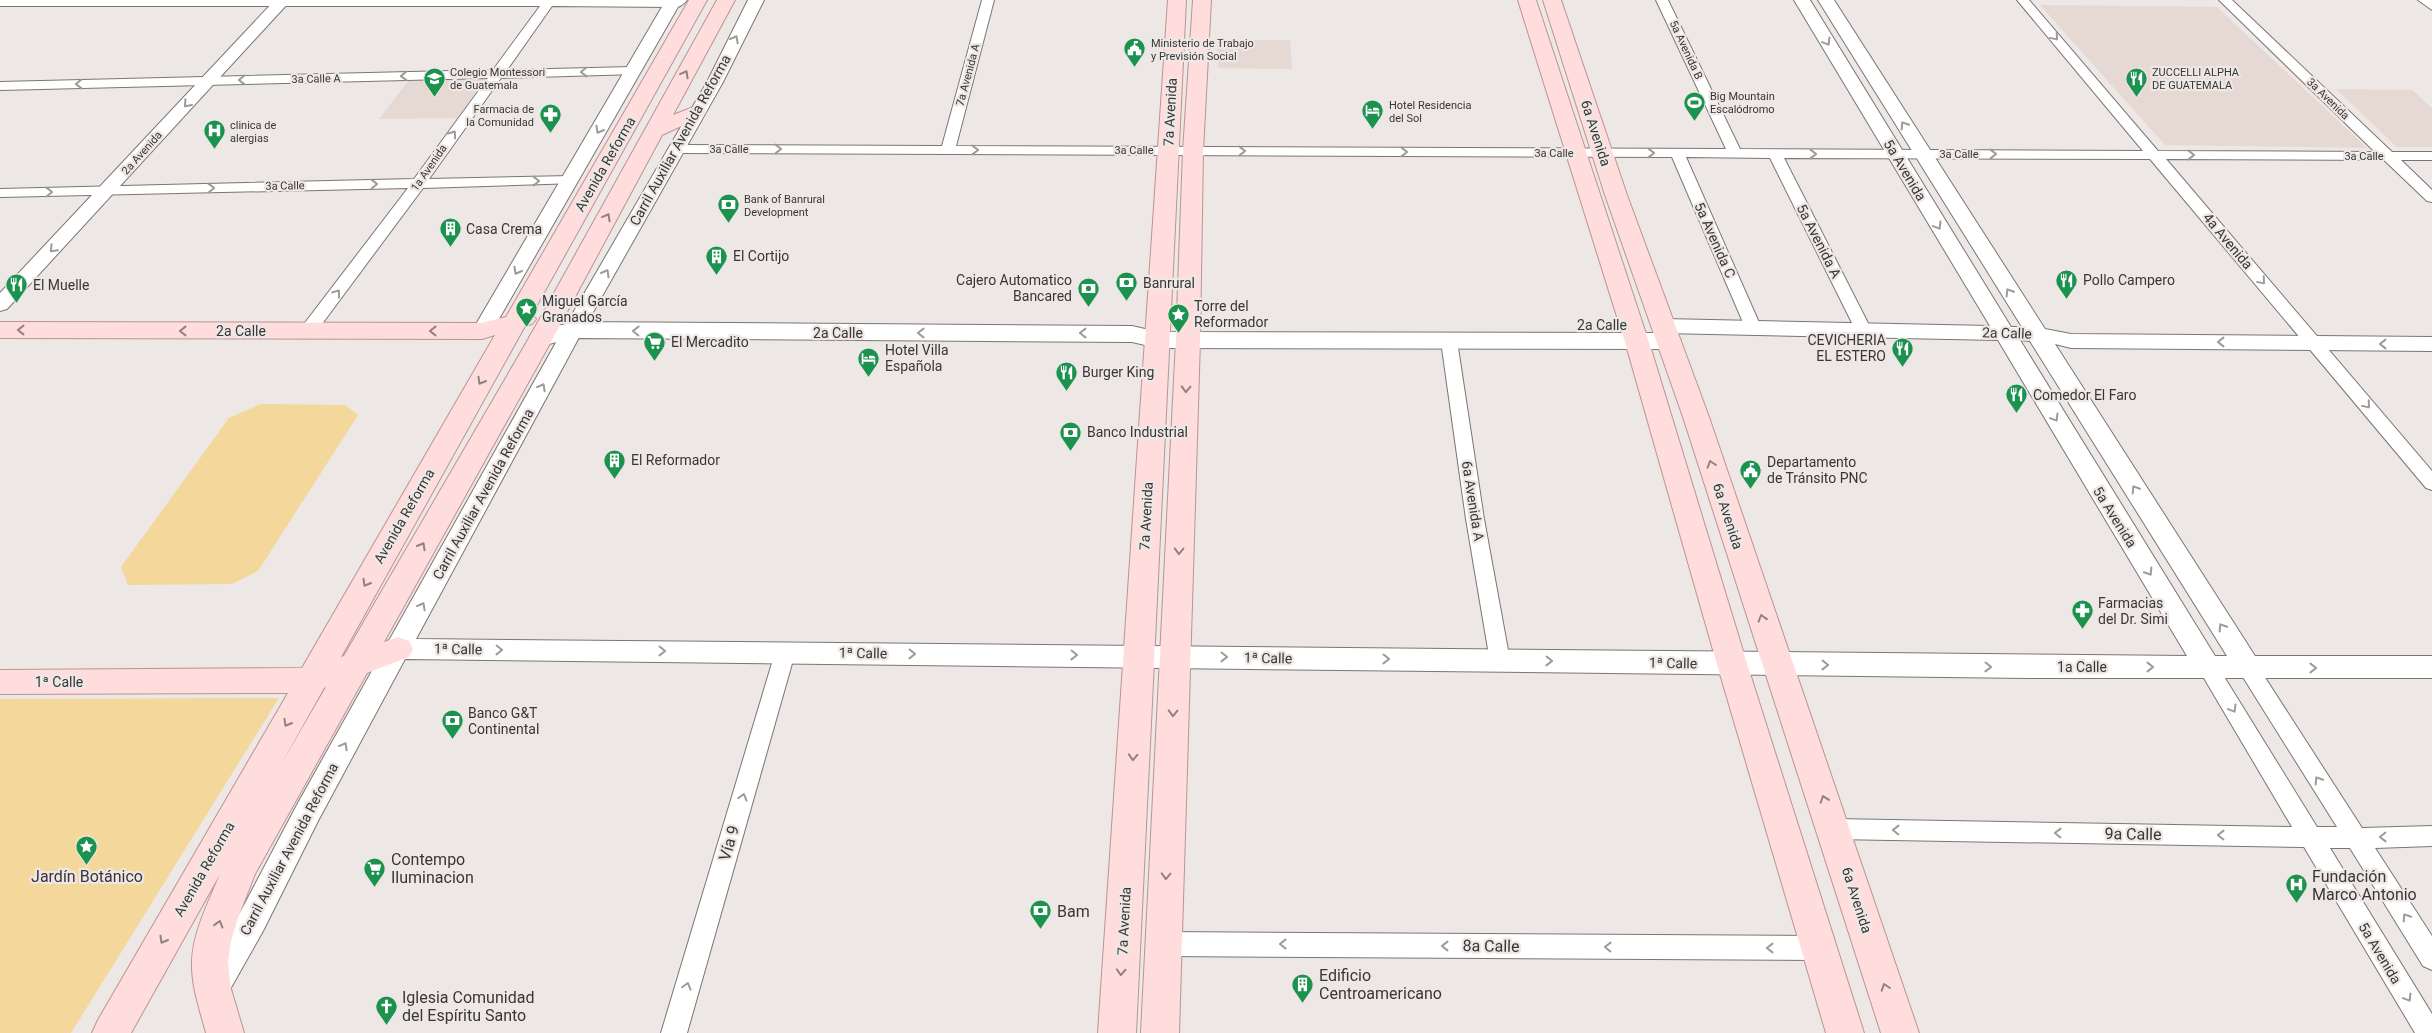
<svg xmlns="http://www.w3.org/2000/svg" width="2432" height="1033" font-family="Roboto,sans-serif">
<rect width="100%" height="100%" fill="#ede7e5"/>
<!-- built -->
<path fill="#e6d8d3" d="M2040 5 2217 7 2367 148 2165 145Z
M1217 40H1290L1292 69 1218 68Z
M413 75H488L457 118 379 119Z
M2336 89 2412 90 2432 108V147H2397Z"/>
<!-- green -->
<path fill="#f4d79a" d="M261 404 345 405 358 415 258 571 232 584 128 585 121 567 229 418Z
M279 698 71 1033H0V699Z"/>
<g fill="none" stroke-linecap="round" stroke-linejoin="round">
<defs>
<path id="minor" d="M0 0H675L678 3 672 7 552 6 507 70 633 67 638 68 639 71 638 74 501 78 429 179 571 176 578 180 576 183 423 188 313 336H301L299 332 301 328 408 188 0 197V189L414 179 488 78 0 90V82L493 70 540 6H0Z
M982 0H994L956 146 1726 149 1656 0H1668L1740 149 2143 151 2017 0H2029L2158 151 2375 152 2219 0H2232L2392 152H2432V160H2401L2432 190V202L2427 201 2384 160 2166 159 2432 471V490L2426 488 2150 159 1784 158 1871 329 1869 333H1857L1855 329 1770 158 1686 157 1761 327 1759 331H1747L1745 327 1672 157 677 153 670 149 677 145 942 146Z
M2418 0H2432V10Z
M1449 336 1455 337 1457 341 1484 519 1510 661 1507 667 1500 669 1493 667 1490 661 1466 519 1441 341 1443 337Z
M785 645 792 647 795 653 687 1033H661L775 653 778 647Z
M2208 660 2215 662 2317 827H2337L2241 674 2238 668 2241 662 2248 660 2255 662 2362 828 2432 826V846L2375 848 2432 936V970L2423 966 2350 848H2330L2432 1014V1033H2415L2304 847 1834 839 1826 836 1823 829 1826 822 1834 819 2292 827 2198 668 2201 662Z
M1164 932 1819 936 1828 940 1831 948 1828 956 1819 960 1164 956 1155 952 1152 944 1155 936Z"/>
<path id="tertiary" d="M275 0H291L7 309 0 311V293Z
M666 0H682L492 331 489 336 482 338 475 336 472 331Z
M748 0H764L723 82 583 330 416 639 2187 656 1998 340 1664 333 1657 331 1654 326 1657 321 1664 319 1990 326 1794 0H1810L2011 327H2022L1818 0H1834L2045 329 2071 334 2432 337V351L2071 348 2055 344 2255 656H2432V678H2028L405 659 318 821 263 931 224 1000 213 1004 202 1000 197 989 202 978 241 911 298 803 563 330 707 82ZM2020 340 2030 341 2227 656H2215Z"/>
<path id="secondary" d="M665 0H687C682 7 674 9 666 7L663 3Z
M573 322 1132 326 1158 332 1669 333 1678 336 1681 341 1678 346 1669 349 1158 348 1132 342 573 338 541 346 532 343 529 338 532 333Z"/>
<path id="primary" d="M689 0H707L532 314 536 319 532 324 525 326 341 657 344 656 529 338 717 0H735L673 115 696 106 703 108 706 112 703 116 662 135 553 338 384 642 398 637 409 641 413 649 409 657 367 673 255 874 239 915 231 941 228 962 231 989 244 1033H206C200 1010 191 986 192 961 193 932 209 901 220 874L131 1033H92L98 1020 288 693 0 694V670L302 668 495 335 482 339 0 338V322L481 323 506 317ZM326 687 279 768 324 688Z
M1168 0H1186L1136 1033H1098Z
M1193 0H1211L1203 151 1200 340 1179 1033H1141L1176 340 1183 151Z
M1518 0H1536L1652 352 1747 664 1864 1033H1826L1717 664 1628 352Z
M1543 0H1561L1627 195 1709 417 1919 1033H1881L1683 417 1605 195Z"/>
</defs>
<!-- minor casing -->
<use href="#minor" stroke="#7b7674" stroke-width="2"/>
<!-- tertiary casing -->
<use href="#tertiary" stroke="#7b7674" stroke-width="2"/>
<!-- secondary casing -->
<use href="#secondary" stroke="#7b7674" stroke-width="2"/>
<!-- primary casing -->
<use href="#primary" stroke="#ba9494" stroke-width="2"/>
<!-- minor -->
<use href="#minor" fill="#fff" fill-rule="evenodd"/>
<!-- tertiary -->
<use href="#tertiary" fill="#fff" fill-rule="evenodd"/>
<!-- secondary -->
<use href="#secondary" fill="#fff" fill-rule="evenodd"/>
<!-- primary -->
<use href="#primary" fill="#fdd" fill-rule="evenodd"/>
</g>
<!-- one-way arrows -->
<defs><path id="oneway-chevron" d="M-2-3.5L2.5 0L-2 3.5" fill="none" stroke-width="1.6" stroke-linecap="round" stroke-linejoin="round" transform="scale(1.25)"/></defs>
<g stroke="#9c9a9a">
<use href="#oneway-chevron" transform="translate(2055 37) rotate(50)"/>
<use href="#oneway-chevron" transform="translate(735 39) rotate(-62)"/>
<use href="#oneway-chevron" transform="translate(1827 42) rotate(59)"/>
<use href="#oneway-chevron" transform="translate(584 72) rotate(179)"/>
<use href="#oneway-chevron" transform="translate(404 76) rotate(178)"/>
<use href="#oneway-chevron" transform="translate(242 80) rotate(179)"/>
<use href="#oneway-chevron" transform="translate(79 84) rotate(179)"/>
<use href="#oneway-chevron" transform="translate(187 104) rotate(132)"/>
<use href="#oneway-chevron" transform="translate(1904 125) rotate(-122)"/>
<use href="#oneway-chevron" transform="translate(599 130) rotate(120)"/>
<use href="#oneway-chevron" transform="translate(453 134) rotate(-55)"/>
<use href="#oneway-chevron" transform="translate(778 149)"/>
<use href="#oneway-chevron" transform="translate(975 150)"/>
<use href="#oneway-chevron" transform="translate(1242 151)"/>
<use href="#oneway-chevron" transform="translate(1404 152)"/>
<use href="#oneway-chevron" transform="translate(1651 153)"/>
<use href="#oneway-chevron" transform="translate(1813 154)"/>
<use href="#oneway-chevron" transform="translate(1993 154)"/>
<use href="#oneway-chevron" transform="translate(2191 155)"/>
<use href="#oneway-chevron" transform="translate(536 181) rotate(-1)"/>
<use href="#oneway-chevron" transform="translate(374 184) rotate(-1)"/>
<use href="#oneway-chevron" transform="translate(211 188) rotate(-1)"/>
<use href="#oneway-chevron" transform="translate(49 192) rotate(-1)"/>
<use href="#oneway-chevron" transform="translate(1938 226) rotate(59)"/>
<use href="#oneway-chevron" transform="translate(53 249) rotate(133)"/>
<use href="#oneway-chevron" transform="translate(517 271) rotate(120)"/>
<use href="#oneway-chevron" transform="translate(606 273) rotate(-60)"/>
<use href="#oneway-chevron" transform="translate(2262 281) rotate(50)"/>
<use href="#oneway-chevron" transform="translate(2009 292) rotate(-122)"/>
<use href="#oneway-chevron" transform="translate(337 293) rotate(-53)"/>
<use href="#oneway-chevron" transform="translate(636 331) rotate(-179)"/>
<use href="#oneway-chevron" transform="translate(921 333) rotate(-180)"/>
<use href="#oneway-chevron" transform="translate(1083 333) rotate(-180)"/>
<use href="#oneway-chevron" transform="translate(2221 342) rotate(-180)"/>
<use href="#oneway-chevron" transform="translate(2383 344) rotate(-180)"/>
<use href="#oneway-chevron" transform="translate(542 387) rotate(-61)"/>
<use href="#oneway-chevron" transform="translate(2367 405) rotate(50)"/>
<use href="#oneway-chevron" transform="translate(2055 418) rotate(59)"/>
<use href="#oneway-chevron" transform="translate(2135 489) rotate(-123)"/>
<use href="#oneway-chevron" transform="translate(2149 572) rotate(58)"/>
<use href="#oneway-chevron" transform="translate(422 606) rotate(-61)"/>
<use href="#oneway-chevron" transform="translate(2222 627) rotate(-122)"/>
<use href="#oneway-chevron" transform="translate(499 650) rotate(1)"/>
<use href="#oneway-chevron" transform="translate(662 651) rotate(1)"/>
<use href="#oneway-chevron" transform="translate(912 654) rotate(1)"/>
<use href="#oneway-chevron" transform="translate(1074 655) rotate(1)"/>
<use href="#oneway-chevron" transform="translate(1224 657) rotate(1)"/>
<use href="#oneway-chevron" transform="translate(1386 659) rotate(1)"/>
<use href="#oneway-chevron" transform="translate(1549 661) rotate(1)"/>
<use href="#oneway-chevron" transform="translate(1825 665) rotate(1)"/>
<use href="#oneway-chevron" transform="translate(1988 667) rotate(1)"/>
<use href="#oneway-chevron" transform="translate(2150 667)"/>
<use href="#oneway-chevron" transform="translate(2313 668)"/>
<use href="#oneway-chevron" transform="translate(2233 709) rotate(59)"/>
<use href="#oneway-chevron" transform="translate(344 746) rotate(-61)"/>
<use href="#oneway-chevron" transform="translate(2318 780) rotate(-122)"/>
<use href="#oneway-chevron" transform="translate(743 797) rotate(-74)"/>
<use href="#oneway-chevron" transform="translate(1896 830) rotate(-179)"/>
<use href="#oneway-chevron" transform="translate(2058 833) rotate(-179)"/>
<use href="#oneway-chevron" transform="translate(2221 835) rotate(-179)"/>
<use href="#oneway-chevron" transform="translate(2383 837) rotate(179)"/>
<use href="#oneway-chevron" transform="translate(2406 917) rotate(-123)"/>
<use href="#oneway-chevron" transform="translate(1283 944) rotate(-180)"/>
<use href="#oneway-chevron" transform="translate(1445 946) rotate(-180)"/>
<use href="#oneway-chevron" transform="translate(1608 947) rotate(-179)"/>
<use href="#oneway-chevron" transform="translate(1770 948) rotate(-180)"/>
<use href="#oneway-chevron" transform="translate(687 986) rotate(-74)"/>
<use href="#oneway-chevron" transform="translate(2408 998) rotate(59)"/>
</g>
<g stroke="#928181">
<use href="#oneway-chevron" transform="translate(685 74) rotate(-61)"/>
<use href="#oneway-chevron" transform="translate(607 217) rotate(-61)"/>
<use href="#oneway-chevron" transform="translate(21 330) rotate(-180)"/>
<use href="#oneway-chevron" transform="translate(183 331) rotate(-180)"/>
<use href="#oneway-chevron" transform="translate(433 331) rotate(180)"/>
<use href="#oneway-chevron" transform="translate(481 381) rotate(120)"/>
<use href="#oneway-chevron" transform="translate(1186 389) rotate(92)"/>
<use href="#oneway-chevron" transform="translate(1711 464) rotate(-108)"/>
<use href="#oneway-chevron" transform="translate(422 546) rotate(-60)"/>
<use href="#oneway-chevron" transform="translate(1179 551) rotate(92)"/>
<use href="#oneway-chevron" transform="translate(366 583) rotate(120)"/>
<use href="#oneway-chevron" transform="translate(1762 618) rotate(-107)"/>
<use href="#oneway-chevron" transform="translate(1173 713) rotate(92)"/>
<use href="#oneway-chevron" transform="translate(287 723) rotate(120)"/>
<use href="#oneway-chevron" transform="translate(1133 757) rotate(93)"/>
<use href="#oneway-chevron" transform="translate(1824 799) rotate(-109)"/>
<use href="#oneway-chevron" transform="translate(1166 876) rotate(92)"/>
<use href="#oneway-chevron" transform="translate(219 924) rotate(-73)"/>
<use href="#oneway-chevron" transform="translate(163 940) rotate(120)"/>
<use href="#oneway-chevron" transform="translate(1121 972) rotate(93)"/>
<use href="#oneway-chevron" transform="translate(1885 987) rotate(-108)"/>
</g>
<!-- icons -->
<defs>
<symbol id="civic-pin" viewBox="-11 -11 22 30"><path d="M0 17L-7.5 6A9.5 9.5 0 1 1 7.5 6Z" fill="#1b934f" stroke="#ede7e5"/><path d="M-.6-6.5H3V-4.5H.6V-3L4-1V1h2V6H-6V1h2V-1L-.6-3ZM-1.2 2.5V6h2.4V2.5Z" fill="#fff"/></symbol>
<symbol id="school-pin" viewBox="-11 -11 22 30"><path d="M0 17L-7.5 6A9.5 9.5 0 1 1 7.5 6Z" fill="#1b934f" stroke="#ede7e5"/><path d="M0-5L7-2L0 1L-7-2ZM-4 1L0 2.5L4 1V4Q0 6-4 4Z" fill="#fff"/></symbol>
<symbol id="restaurant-pin" viewBox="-11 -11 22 30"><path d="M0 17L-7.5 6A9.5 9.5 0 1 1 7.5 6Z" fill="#1b934f" stroke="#ede7e5"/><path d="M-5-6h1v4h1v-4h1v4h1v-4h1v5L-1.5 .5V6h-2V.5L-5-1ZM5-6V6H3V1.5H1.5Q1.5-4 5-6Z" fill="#fff"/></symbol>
<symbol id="stadium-pin" viewBox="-11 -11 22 30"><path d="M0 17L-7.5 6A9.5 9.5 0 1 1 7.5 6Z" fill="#1b934f" stroke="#ede7e5"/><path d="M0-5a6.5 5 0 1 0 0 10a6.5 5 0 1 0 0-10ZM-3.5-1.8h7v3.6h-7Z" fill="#fff"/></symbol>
<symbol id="hotel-pin" viewBox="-11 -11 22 30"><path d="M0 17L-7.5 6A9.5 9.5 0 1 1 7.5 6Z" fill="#1b934f" stroke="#ede7e5"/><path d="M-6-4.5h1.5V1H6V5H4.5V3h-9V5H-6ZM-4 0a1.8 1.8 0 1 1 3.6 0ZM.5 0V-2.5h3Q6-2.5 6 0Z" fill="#fff"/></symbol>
<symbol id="pharmacy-pin" viewBox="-11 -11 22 30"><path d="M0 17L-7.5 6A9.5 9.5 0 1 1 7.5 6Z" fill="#1b934f" stroke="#ede7e5"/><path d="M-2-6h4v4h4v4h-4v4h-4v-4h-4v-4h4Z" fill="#fff"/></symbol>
<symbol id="hospital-pin" viewBox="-11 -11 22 30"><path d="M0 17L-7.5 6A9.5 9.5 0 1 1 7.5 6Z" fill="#1b934f" stroke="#ede7e5"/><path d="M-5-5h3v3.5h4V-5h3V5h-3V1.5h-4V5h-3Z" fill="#fff"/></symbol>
<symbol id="bank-pin" viewBox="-11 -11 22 30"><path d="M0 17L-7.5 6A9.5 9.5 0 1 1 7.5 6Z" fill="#1b934f" stroke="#ede7e5"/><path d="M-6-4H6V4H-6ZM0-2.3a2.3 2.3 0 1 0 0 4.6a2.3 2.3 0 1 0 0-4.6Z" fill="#fff"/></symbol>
<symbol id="building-pin" viewBox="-11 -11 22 30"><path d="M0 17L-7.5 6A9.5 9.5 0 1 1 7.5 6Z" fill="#1b934f" stroke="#ede7e5"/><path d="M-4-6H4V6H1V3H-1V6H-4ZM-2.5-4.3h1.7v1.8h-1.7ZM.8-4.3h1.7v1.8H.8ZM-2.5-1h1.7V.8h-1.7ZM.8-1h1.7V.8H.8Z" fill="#fff"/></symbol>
<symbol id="sight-pin" viewBox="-11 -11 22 30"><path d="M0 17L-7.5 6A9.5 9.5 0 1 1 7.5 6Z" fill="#1b934f" stroke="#ede7e5"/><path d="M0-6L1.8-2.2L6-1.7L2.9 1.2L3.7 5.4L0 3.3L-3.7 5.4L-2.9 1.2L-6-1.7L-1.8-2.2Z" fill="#fff"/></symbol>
<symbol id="supermarket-pin" viewBox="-11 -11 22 30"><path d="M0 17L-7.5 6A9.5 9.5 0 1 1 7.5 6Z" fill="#1b934f" stroke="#ede7e5"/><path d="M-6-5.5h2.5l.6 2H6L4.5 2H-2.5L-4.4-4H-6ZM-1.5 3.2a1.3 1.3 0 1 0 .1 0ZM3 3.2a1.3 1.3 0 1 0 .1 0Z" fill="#fff"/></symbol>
<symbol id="church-pin" viewBox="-11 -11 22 30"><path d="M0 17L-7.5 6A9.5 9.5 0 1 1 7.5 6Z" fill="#1b934f" stroke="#ede7e5"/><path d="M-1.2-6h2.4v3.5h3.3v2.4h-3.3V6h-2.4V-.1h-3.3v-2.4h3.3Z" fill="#fff"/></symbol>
</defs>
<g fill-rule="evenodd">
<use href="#civic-pin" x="1122" y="36" width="25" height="34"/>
<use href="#school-pin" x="422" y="66" width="25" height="34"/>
<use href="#restaurant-pin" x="2124" y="66" width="25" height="34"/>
<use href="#stadium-pin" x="1682" y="90" width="25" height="34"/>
<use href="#hotel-pin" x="1360" y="98" width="25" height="34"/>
<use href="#pharmacy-pin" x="538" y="102" width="25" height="34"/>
<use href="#hospital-pin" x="202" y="118" width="25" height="34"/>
<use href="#bank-pin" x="716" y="192" width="25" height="34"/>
<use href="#building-pin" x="438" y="216" width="25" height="34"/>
<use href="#building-pin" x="704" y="244" width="25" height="34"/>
<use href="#restaurant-pin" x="2054" y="268" width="25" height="34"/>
<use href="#bank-pin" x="1114" y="270" width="25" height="34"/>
<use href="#restaurant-pin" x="4" y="272" width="25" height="34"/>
<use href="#bank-pin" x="1076" y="276" width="25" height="34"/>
<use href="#sight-pin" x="514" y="296" width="25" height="34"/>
<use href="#sight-pin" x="1166" y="302" width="25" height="34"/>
<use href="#supermarket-pin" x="642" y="330" width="25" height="34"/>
<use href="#restaurant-pin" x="1890" y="336" width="25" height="34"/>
<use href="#hotel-pin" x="856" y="346" width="25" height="34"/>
<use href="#restaurant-pin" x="1054" y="360" width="25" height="34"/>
<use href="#restaurant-pin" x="2004" y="382" width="25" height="34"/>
<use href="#bank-pin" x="1058" y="420" width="25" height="34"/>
<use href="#building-pin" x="602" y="448" width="25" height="34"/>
<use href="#civic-pin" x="1738" y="458" width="25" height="34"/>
<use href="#pharmacy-pin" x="2070" y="598" width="25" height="34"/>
<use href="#bank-pin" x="440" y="708" width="25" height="34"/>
<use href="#sight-pin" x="74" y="834" width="25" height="34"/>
<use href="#supermarket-pin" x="362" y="856" width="25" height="34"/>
<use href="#hospital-pin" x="2284" y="872" width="25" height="34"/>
<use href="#bank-pin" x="1028" y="898" width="25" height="34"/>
<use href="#building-pin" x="1290" y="972" width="25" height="34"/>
<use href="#church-pin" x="374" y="994" width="25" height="34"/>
</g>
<g text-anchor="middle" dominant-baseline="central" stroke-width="4.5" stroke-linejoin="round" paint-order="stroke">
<!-- far-poi labels -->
<g font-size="11" fill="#393636" stroke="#ede7e5" text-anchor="start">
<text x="1151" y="43">Ministerio de Trabajo<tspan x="1151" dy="13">y Previsión Social</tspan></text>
<text x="450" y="72">Colegio Montessori<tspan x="450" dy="13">de Guatemala</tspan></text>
<text x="2152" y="72">ZUCCELLI ALPHA<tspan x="2152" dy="13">DE GUATEMALA</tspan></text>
<text x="1710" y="96">Big Mountain<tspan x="1710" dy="13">Escalódromo</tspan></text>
<text x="1389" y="105">Hotel Residencia<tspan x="1389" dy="13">del Sol</tspan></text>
<text x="534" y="109" text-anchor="end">Farmacia de<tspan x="534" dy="13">la Comunidad</tspan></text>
<text x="230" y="125">clinica de<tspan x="230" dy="13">alergias</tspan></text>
<text x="744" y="199">Bank of Banrural<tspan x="744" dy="13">Development</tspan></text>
</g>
<!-- far-street labels -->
<g font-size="11" fill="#393636" stroke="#ede7e5">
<text transform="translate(1686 50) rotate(65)">5a Avenida B</text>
<text transform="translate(968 75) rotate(-75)">7a Avenida A</text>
<text transform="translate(316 79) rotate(-1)">3a Calle A</text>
<text transform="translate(2328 99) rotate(44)">3a Avenida</text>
<text x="729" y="149">3a Calle</text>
<text x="1134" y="150">3a Calle</text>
<text transform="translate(142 153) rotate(-48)">2a Avenida</text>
<text x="1554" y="153">3a Calle</text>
<text x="1959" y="154">3a Calle</text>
<text x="2364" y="156">3a Calle</text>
<text transform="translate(429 168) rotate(-55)">1a Avenida</text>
<text transform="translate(285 186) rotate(-1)">3a Calle</text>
</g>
<!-- street labels -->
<g font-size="14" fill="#393636" stroke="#ede7e5">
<text transform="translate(1170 112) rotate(-87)">7a Avenida</text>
<text transform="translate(1596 133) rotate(72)">6a Avenida</text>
<text transform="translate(680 140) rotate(-61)">Carril Auxiliar Avenida Reforma</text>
<text transform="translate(605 164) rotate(-60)">Avenida Reforma</text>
<text transform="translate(1905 170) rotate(59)">5a Avenida</text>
<text transform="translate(1715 240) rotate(66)">5a Avenida C</text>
<text transform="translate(1819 241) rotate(63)">5a Avenida A</text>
<text transform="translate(2228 241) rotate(50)">4a Avenida</text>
<text x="1602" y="325">2a Calle</text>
<text x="241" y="331">2a Calle</text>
<text x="838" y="333">2a Calle</text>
<text transform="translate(2007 333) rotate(2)">2a Calle</text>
<text transform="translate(483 494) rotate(-61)">Carril Auxiliar Avenida Reforma</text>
<text transform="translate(1473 501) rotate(81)">6a Avenida A</text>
<text transform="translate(404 516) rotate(-60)">Avenida Reforma</text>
<text transform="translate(1146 516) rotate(-87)">7a Avenida</text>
<text transform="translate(1728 516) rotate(72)">6a Avenida</text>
<text transform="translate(2115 517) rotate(58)">5a Avenida</text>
<text transform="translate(458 649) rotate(1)">1ª Calle</text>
<text transform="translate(863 653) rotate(1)">1ª Calle</text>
<text transform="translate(1268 658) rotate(1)">1ª Calle</text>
<text transform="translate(1673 663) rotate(1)">1ª Calle</text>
<text x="2082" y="667">1a Calle</text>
<text x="59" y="682">1ª Calle</text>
<text transform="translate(289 849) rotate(-62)">Carril Auxiliar Avenida Reforma</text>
<text transform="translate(204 869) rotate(-60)">Avenida Reforma</text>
<text transform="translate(1857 900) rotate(72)">6a Avenida</text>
<text transform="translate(1124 921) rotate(-87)">7a Avenida</text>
<text transform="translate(2380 953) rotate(59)">5a Avenida</text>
</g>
<!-- poi labels -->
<g font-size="14" fill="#393636" stroke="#ede7e5" text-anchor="start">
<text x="466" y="229">Casa Crema</text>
<text x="733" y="256">El Cortijo</text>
<text x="1072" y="280" text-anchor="end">Cajero Automatico<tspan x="1072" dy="16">Bancared</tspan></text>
<text x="2083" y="280">Pollo Campero</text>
<text x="1143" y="283">Banrural</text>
<text x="33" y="285">El Muelle</text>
<text x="542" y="301">Miguel García<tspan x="542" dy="16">Granados</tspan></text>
<text x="1194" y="306">Torre del<tspan x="1194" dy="16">Reformador</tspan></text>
<text x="1886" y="340" text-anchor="end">CEVICHERIA<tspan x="1886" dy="16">EL ESTERO</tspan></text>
<text x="671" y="342">El Mercadito</text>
<text x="885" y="350">Hotel Villa<tspan x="885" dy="16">Española</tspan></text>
<text x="1082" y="372">Burger King</text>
<text x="2033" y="395">Comedor El Faro</text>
<text x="1087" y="432">Banco Industrial</text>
<text x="631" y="460">El Reformador</text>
<text x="1767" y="462">Departamento<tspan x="1767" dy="16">de Tránsito PNC</tspan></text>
<text x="2098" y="603">Farmacias<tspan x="2098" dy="16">del Dr. Simi</tspan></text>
<text x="468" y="713">Banco G&amp;T<tspan x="468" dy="16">Continental</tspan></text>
</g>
<!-- near-street labels -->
<g font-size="16" fill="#393636" stroke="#ede7e5">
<text transform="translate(2133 834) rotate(1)">9a Calle</text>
<text transform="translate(729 843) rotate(-74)">Vía 9</text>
<text transform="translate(1491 946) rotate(1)">8a Calle</text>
</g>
<!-- near-poi labels -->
<g font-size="16" fill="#393636" stroke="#ede7e5" text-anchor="start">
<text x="391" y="859">Contempo<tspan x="391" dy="18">Iluminacion</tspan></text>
<text x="87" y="876" text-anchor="middle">Jardín Botánico</text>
<text x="2312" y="876">Fundación<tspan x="2312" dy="18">Marco Antonio</tspan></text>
<text x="1057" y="911">Bam</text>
<text x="1319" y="975">Edificio<tspan x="1319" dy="18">Centroamericano</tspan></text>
<text x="402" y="997">Iglesia Comunidad<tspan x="402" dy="18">del Espíritu Santo</tspan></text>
</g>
</g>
</svg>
